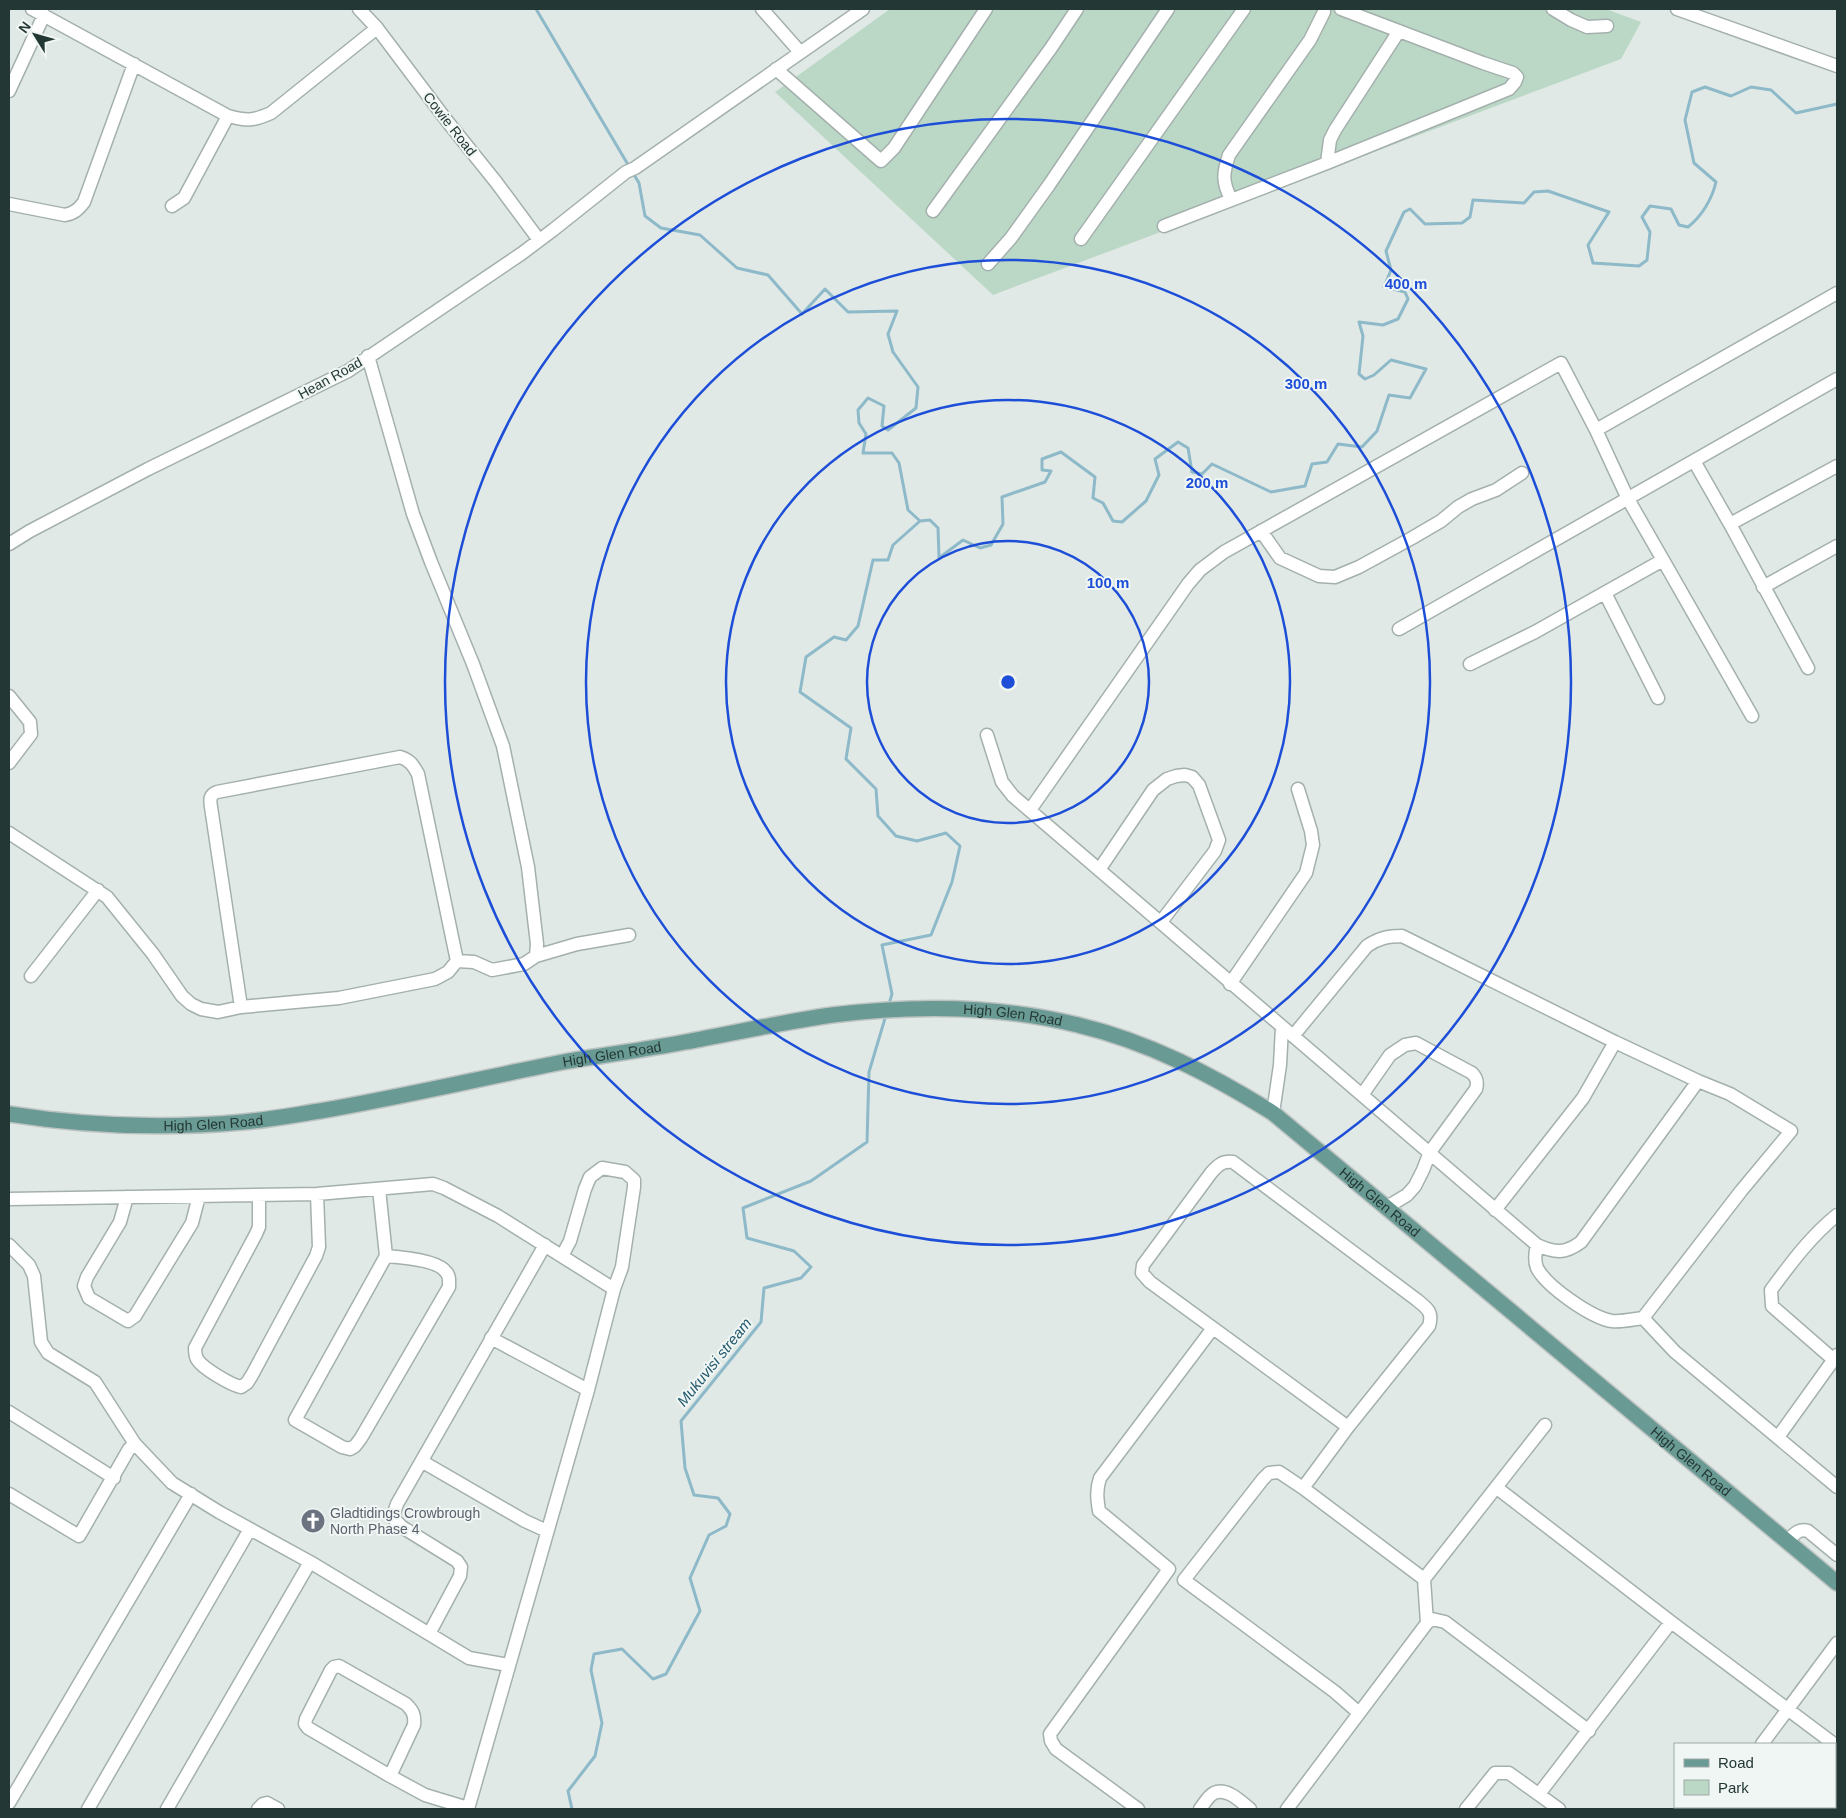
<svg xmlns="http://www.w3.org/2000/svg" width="1846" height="1818" font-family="Helvetica,sans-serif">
<rect width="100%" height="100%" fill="#e0e9e6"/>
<!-- green -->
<path fill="#bbd8c6" d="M890 9H1606L1641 22 1621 59 993 295 775 92Z"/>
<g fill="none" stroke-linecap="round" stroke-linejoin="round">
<!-- stream -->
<path stroke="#8db9c9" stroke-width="3" d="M536 9 630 168
M633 173 639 183 645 216 661 228 700 235 737 268 768 275 802 314 825 289 848 312 897 311 888 334 893 352 918 387 916 408 888 430 882 426 884 406 868 398 858 410 859 423 866 434 863 453H892L899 463 908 510 920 521
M889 1004 892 994 882 945 931 935 952 882 960 846 946 833 917 841 896 836 878 816 876 789 846 759 851 728 800 692 806 657 834 637 846 640 858 626 873 560H888L893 545 920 521 930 520 938 528 939 558 963 540 980 548 991 545 1003 524 1002 497 1045 482 1051 471 1042 470V459L1061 452 1095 477 1093 498 1103 503 1113 521 1122 522 1146 501 1159 475 1155 459 1178 442 1188 448 1192 472 1202 474 1212 464 1271 492 1305 486 1312 464 1327 462 1338 444 1362 447 1377 431 1389 395 1410 398 1426 369 1391 360 1374 375 1365 379 1359 374 1363 336 1359 322 1383 325 1398 319 1408 299 1405 292 1384 287 1391 270 1386 251 1404 212 1410 209 1425 224 1462 223 1470 217 1473 200 1524 203 1534 192 1548 191 1609 212 1588 245 1593 263 1639 266 1647 260 1650 232 1642 217 1650 206 1671 209 1679 225 1688 227C1702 216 1712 199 1716 182L1694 163 1685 120 1692 92 1705 87 1731 96 1751 87 1771 90 1796 113 1837 104
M572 1809 568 1791 595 1756 602 1723 591 1670 594 1654 622 1649 653 1679 666 1674 700 1611 690 1578 709 1535 726 1526 730 1514 718 1498 694 1495 685 1468 681 1421 761 1322 764 1288 801 1278 811 1267 794 1251 747 1238 743 1208 811 1181 867 1142 869 1072 886 1015"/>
<defs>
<path id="minor" d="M32 9 228 116C247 121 253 121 271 113L377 28
M359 9 377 28 447 121 496 182 539 240
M762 9 800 52
M1553 9 1571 20 1587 27 1607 26
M1677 9 1837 66
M776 69 881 161 894 148 986 9
M9 91 44 15
M1327 163 1330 140 1335 130 1399 31
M1231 199C1222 182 1223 173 1229 155L1310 40 1324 12V9
M9 204 65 215C74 213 78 210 84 202L134 64
M172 206 184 198 228 116
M933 211 1051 48 1077 9
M1164 226 1327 163 1509 89 1515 82 1517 77 1513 73 1483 63 1341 9
M1081 239 1244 9
M988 264 1011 238 1049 185 1168 9
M1694 461 1730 524 1808 668
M1730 524 1837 466
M1261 531 1280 558 1319 576 1335 577 1359 567 1412 538 1441 521 1458 507 1472 499 1496 490 1522 473
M9 544 30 531 148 469 348 371 521 254 553 230 626 172 635 168 863 9
M1663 560 1752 716
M1763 587 1837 546
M1605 593 1658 698
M1399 629 1837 379
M1470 664 1535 632 1663 560 1628 499 1596 430 1837 293
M9 696 30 722 31 734 9 763
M987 735 1002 782 1013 796 1537 1245C1555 1253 1565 1254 1581 1242L1698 1081
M1030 810 1188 584 1200 570 1224 552 1561 363 1596 430
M9 833 107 897 153 954 182 996 191 1004 201 1009 218 1012 241 1007 339 998 435 979 448 972 457 961 474 962 492 970 524 964 536 956 537 944 528 867 503 746 473 664 431 562 413 514 368 356
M1099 870 1153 790 1167 779 1176 776 1185 775 1192 777 1199 785 1219 840 1215 851 1161 922
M536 956 577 944 629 935
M31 976 98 890
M1230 984 1306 873 1313 845 1311 831 1298 789
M241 1007 211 807C210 800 209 795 217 792L400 757C410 760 413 765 418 774L457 961
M1293 1036 1367 946C1379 938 1388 936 1402 936L1615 1042 1698 1081 1730 1094 1791 1131 1741 1191 1643 1318C1634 1319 1622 1322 1612 1321 1592 1318 1547 1287 1537 1268 1534 1260 1535 1253 1537 1245
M1362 1095 1390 1055 1405 1045 1416 1043 1472 1073C1477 1078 1478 1082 1476 1089L1430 1152 1423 1170 1415 1186 1407 1195 1387 1207
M1273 1113 1280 1065 1282 1027
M379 1189 386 1256 295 1420 342 1447 350 1449 355 1446 361 1438 449 1287C449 1282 450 1276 446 1272 438 1260 400 1257 386 1256
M259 1195V1227L256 1234 195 1348C195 1352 195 1355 197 1359 202 1368 231 1385 241 1387L247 1383 252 1375 316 1256 319 1247 317 1194
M127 1197 120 1222 87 1277 84 1286 89 1298 128 1321 135 1316 192 1223 199 1196
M9 1199 317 1194 433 1184 444 1188 498 1216 614 1289 588 1390 468 1809
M1495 1210 1583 1098 1615 1042
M9 1245 29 1265 34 1276 41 1342 48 1353 95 1382 135 1444 172 1483 219 1512 310 1562 469 1658 508 1665
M562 1256 570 1241 585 1189 590 1177 602 1168 625 1172 634 1180V1187L622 1267 614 1289
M1643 1318 1675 1352 1837 1487
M1213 1328 1348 1427
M491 1338 588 1390
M1834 1360 1772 1306 1771 1290C1791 1263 1810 1237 1837 1215
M9 1412 114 1478
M1778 1437 1837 1355
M423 1462 525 1521 547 1531
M1303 1488 1424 1579
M1497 1488 1671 1622
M9 1494 79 1536 129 1449 135 1444
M1787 1541C1794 1535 1798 1528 1808 1531L1837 1555
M1427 1623 1424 1579 1545 1425
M429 1634 460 1576 461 1567 457 1561 402 1527 394 1519V1513L397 1504 545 1245
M339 1666 406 1704C413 1711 415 1715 414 1725L390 1776 308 1728 305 1724 306 1719 331 1670 334 1667Z
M1762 1744 1837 1643
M390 1776 425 1795 468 1808
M1539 1794 1671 1622 1834 1744
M9 1803 191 1494
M88 1809 250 1529
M167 1809 310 1562
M258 1809 263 1804 267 1803 278 1809
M1138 1809 1056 1749 1051 1741 1050 1734 1169 1569 1099 1511C1097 1498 1096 1490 1100 1478L1213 1328 1150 1282 1142 1273 1143 1265 1211 1173C1218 1165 1222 1161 1233 1162L1417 1300C1428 1309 1433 1312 1429 1326L1348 1427 1303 1488 1279 1472 1269 1473 1263 1479 1184 1580 1335 1692 1359 1713
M1200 1809C1204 1804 1208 1796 1214 1793 1227 1787 1241 1802 1250 1809
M1287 1809 1427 1623 1432 1619 1445 1622 1589 1731
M1466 1809 1495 1773H1509L1559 1809
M1712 1809 1714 1807"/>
<g id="major">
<path id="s1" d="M9 1114C85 1126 165 1129 243 1122 268 1120 294 1115 320 1111 401 1097 482 1078 563 1062 603 1055 644 1050 685 1042 734 1033 783 1022 832 1015 914 1005 998 1005 1078 1025 1149 1042 1212 1075 1273 1113L1837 1583"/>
</g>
</defs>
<!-- minor casing -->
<use href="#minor" stroke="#a4b0ad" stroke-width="15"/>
<!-- major casing -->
<use href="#major" stroke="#bdc3c2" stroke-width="18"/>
<!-- minor -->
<use href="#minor" stroke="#fff" stroke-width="12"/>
<!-- major -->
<use href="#major" stroke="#699a93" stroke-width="15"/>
</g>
<!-- distance rings -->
<g fill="none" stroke="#1d4ed8" stroke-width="2.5">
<circle cx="1008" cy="682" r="141"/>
<circle cx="1008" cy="682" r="282"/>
<circle cx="1008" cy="682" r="422"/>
<circle cx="1008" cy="682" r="563"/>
</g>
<!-- icons -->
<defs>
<symbol id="church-disc" viewBox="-11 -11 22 22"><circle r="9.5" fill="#6b7280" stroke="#f0f6f4"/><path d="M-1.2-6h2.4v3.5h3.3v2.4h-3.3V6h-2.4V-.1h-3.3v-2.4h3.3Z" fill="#fff"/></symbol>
</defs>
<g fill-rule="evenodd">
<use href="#church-disc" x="299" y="1507" width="28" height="28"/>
</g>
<g text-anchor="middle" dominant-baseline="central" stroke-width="4" stroke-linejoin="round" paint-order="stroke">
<!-- street labels -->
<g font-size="14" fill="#233834" stroke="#f0f6f4">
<text transform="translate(450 124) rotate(52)">Cowie Road</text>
<text transform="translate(330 378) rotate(-29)">Hean Road</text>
<text stroke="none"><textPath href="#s1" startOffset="1015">High Glen Road</textPath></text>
<text stroke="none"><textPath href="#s1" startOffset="610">High Glen Road</textPath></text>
<text stroke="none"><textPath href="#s1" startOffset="205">High Glen Road</textPath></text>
<text stroke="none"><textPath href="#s1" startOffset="1435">High Glen Road</textPath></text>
<text stroke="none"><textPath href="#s1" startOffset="1840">High Glen Road</textPath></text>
</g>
<!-- worship labels -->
<g font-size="14" fill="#5b616d" stroke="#f0f6f4" text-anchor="start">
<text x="330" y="1513">Gladtidings Crowbrough<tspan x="330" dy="16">North Phase 4</tspan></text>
</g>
<!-- water labels -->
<g font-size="15" font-style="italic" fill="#23596d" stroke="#f0f6f4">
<text transform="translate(714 1362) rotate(-51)">Mukuvisi stream</text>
</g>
</g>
<circle cx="1008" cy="682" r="8" fill="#1d4ed8" stroke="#f0f6f4" stroke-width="2.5"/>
<g font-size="15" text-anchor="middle" font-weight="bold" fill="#1d4ed8" stroke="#f0f6f4" stroke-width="4" stroke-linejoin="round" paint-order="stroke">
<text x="1406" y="289">400 m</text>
<text x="1306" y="389">300 m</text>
<text x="1207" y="488">200 m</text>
<text x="1108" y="588">100 m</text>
</g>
<!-- border -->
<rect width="1846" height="1818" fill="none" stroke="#233834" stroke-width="20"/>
<!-- legend -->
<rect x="1674" y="1743" width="162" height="65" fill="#f0f6f4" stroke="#9eaaa7"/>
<rect x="1684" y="1759" width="25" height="8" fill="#699a93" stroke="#9eaaa7"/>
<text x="1718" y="1768" font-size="15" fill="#233834">Road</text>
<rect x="1684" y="1780" width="25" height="15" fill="#bbd8c6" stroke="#9eaaa7"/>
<text x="1718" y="1793" font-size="15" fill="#233834">Park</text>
<!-- north arrow -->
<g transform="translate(35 35) rotate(307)" stroke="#f0f6f4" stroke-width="4" paint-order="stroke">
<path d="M0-4L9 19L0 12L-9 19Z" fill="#233834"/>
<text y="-8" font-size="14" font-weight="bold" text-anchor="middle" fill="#233834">N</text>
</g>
</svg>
